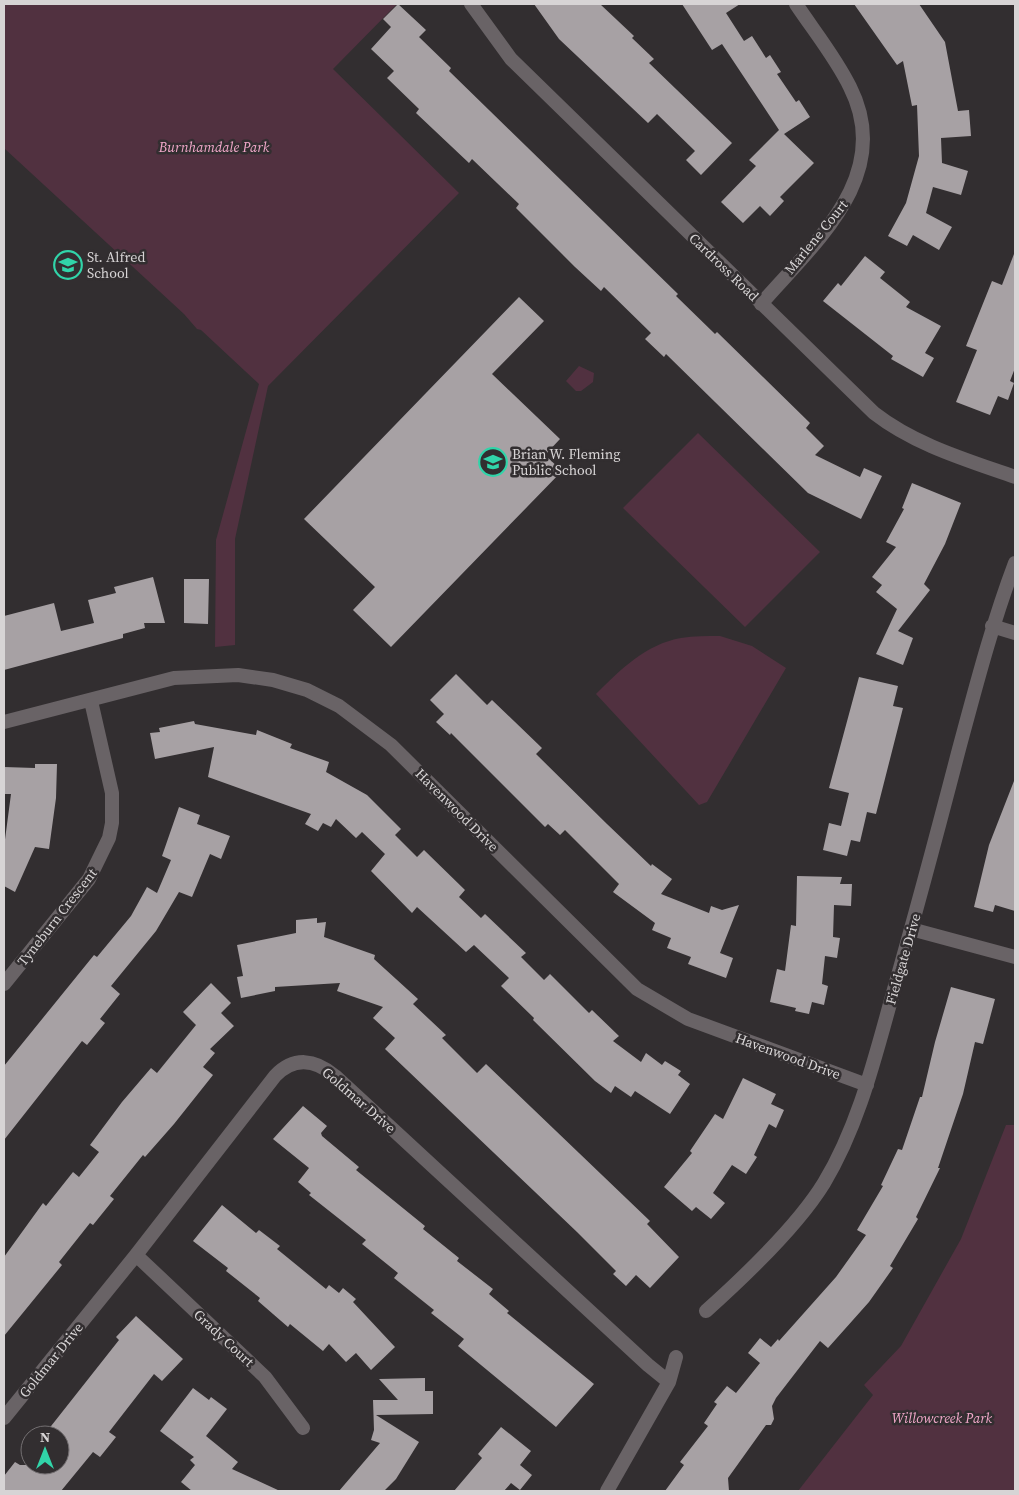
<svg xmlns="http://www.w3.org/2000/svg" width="1019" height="1495" font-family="'Source Serif 4',serif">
<rect width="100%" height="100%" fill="#322e30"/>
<!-- green -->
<path fill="#513140" d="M4 4H397L333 69 459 193 268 386 235 539V645L215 647 216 540 259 384 201 330 197 329 184 314 5 149 4 160Z
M579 366 594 373 593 382 581 391H576L566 381Z
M698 433 820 552 745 627 623 508Z
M720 636 752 646 786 668 707 802 699 805 596 694C620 670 646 644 681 638 694 636 707 636 720 636Z
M1006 1125H1015V1491H798L873 1395 864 1385 901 1346 961 1239Z"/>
<!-- building -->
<path fill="#a7a1a4" d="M398 4 426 30 419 37 451 68 449 71 678 294 676 296 715 334 717 332 810 423 806 428 824 446 815 455 860 477 864 468 882 476 861 519 808 493 666 354 664 357 645 339 651 333 604 287 601 291 575 267 516 208 519 204 472 159 469 163 416 113 419 109 387 78 394 71 371 49 391 27 383 19Z
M534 4H600L634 36 632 38 654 59 649 63 732 143 701 175 686 160 695 151 657 114 648 123 559 39Z
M682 4H740L726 13 744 41 752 36 766 58 770 55 781 72 777 74 796 102 799 100 810 117 784 134 814 163 780 197 784 201 770 216 760 206 743 223 721 202 756 166 749 160 779 130 722 44 712 50Z
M854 4H919L945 42 958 111 969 110 971 136 941 138 942 163 968 171 961 195 933 187 926 213 952 227 939 250 913 235 907 246 888 236 906 203 919 156 917 105 912 106 903 61 897 65Z
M1014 254 1015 368 1010 381 1014 383 1008 400 998 396 990 415 956 402 977 350 966 346 992 281 1002 285Z
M865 256 885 272 880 278 910 302 906 307 941 326 925 353 934 358 923 377 891 359 893 356 823 301 838 283 841 286Z
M519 297 544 321 492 374 560 439 545 455 562 471 391 647 353 610 375 587 304 519Z
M912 483 961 503 945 544 924 584 930 590 898 631 913 638 903 665 876 654 897 609 876 592 882 585 872 577 896 547 886 542 904 509 902 508Z
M153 577 165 623H144L145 628 123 634V638L4 670V616L54 603 61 631 94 623 88 600 116 593 114 587Z
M184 579H209L208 624 184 623Z
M456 674 487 705 492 700 542 748 536 754 607 824 651 866 652 864 672 879 661 894 709 913 711 906 722 910 739 905 720 953 733 958 726 978 688 964 691 957 667 948 671 938 652 930 655 923 613 892 619 884 565 830 560 835 548 824 545 827 451 733 450 735 436 722 444 714 430 700Z
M859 677 898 686 893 706 903 708 876 814 867 812 860 842 851 840 847 856 823 850 829 823 841 826 849 793 829 788Z
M194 721 195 724 256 735 257 730 292 744 290 748 329 762 326 772 367 795 401 829 395 835 417 857 424 850 465 890 459 897 481 918 485 914 526 953 521 957 544 980 550 974 589 1013 592 1010 619 1036 613 1041 641 1062 646 1053 662 1065 665 1061 681 1071 678 1075 690 1084 670 1114 635 1091 631 1097 615 1086 611 1093 595 1081 533 1020 534 1018 501 986 509 978 474 945 466 952 417 907 412 913 371 871 385 854 362 832 356 838 336 819 331 827 323 823 318 831 305 824 311 814 208 777 214 747 155 759 150 733 160 732 159 728Z
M35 764H57L56 798 49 849 35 847 15 892 4 886V847L11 794H4V767L35 768Z
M1014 781 1015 911 995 905 993 912 974 907 989 845Z
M179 807 200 815 197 824 230 836 221 859 210 854 192 897 179 892 156 931 111 986 120 994 100 1019 105 1023 87 1045 82 1041 4 1140V1066L94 955 97 957 131 916 147 887 157 893 171 860 162 856Z
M797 876 842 877 840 884H852L851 906 834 905 833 937 840 938 837 958 825 956 822 984 828 986 824 1005 812 1002 809 1014 795 1011 796 1008 770 1002 777 969 785 971 791 925 796 926Z
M317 918V923L326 922 324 937 375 955 374 959 418 999 413 1004 446 1035 442 1038 477 1073 486 1064 650 1221 647 1224 679 1257 650 1288 636 1275 626 1286 613 1274 616 1271 577 1232 385 1049 395 1038 373 1018 383 1007 337 991 340 983 275 987V991L241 998 237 977 243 976 237 945 296 933V920Z
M211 983 231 1003 221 1013 234 1026 210 1049 215 1053 203 1067 213 1075 174 1124 145 1157 143 1155 110 1196 114 1199 93 1225 90 1223 59 1262 62 1265 4 1336V1257L43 1203 46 1206 73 1172 79 1177 99 1152 90 1145 122 1102 151 1068 157 1073 196 1025 183 1012Z
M951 987 995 999 983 1044 975 1042 963 1094 938 1168H940L916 1217 918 1219 890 1266 893 1268 869 1302 828 1348 820 1341 776 1398 772 1406 774 1419 771 1425H766L728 1478 729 1491H665L684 1465 680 1462 708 1426 704 1423 717 1404 714 1402 727 1386 736 1393 760 1363 748 1353 760 1338 771 1347 778 1339 779 1341 836 1277 866 1235 857 1230 883 1186 881 1185 898 1149 902 1150 920 1097H922L935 1042Z
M743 1078 776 1094 771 1104 784 1110 776 1128 769 1124 754 1155 757 1157 746 1174 732 1165 713 1193 725 1203 711 1219 696 1207 692 1211 664 1187 692 1153 690 1151 715 1114 723 1119Z
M303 1106 327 1126 321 1133 322 1136 359 1167 356 1170 425 1226 423 1229 459 1258 457 1261 493 1289 489 1294 509 1311 507 1313 594 1384 556 1427 458 1346 464 1339 431 1313 434 1310 394 1278 398 1273 362 1244 366 1240 309 1195 311 1193 298 1182 309 1168 273 1139Z
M222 1205 256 1233 259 1230 280 1246 277 1249 326 1289 329 1285 339 1293 343 1288 356 1299 353 1302 395 1347 371 1370 356 1353 346 1362 329 1344 323 1351 290 1324 288 1327 258 1301 260 1298 226 1271 228 1268 193 1241Z
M136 1316 183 1359 162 1381 154 1374 109 1432 116 1437 100 1457 93 1452 61 1491H4V1476L15 1462 20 1465H60V1435H44L119 1340 116 1337Z
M425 1378V1391H433V1414L376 1415 419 1442 396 1479 384 1491H339L380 1443 371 1440 374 1430 373 1400H398L379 1379Z
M193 1388 209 1400 211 1397 227 1409 206 1436 238 1462 232 1469 280 1491H192L181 1482 195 1465 190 1460 194 1457 160 1431Z
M501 1427 531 1451 520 1465 532 1475 520 1490 511 1483 504 1491H454L482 1458 478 1454Z"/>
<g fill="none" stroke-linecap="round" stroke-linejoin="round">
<!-- minor -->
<path stroke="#696366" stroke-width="14" d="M471 4 511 59 874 413C915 445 967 460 1015 477
M761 304C814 243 895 176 850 87 836 58 814 31 796 4
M992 626 1015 633
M4 722 174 678 238 675 273 680 307 690 339 706 391 745 637 989 688 1019 867 1085
M911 929 1015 957
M4 984 89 879 109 838 112 823V793L91 701
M136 1255 265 1377 303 1428
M706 1311C745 1276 797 1227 824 1183 859 1125 875 1057 893 993 916 912 938 830 959 749 976 686 992 624 1015 563
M4 1418 136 1255 275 1076C294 1056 315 1059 335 1076L648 1365 669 1382
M607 1491 669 1382 676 1357"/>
</g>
<!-- icons -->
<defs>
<symbol id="school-ring" viewBox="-11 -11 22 22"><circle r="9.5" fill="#322e30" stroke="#31d4a9" stroke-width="1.5"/><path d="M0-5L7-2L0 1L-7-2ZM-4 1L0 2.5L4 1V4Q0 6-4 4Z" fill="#31d4a9"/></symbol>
</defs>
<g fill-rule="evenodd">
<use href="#school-ring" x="52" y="249" width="32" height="32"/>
<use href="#school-ring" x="477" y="446" width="32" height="32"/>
</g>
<g text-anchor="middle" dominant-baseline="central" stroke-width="5" stroke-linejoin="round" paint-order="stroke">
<!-- park labels -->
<g font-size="14" font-style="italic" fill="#f2a8ca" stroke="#322e30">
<text x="214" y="147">Burnhamdale Park</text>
<text x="942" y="1418">Willowcreek Park</text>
</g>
<!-- street labels -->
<g font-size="14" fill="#d7d4d5" stroke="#322e30">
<text transform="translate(816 237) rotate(-51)">Marlene Court</text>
<text transform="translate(724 267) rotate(44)">Cardross Road</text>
<text transform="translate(457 810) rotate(45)">Havenwood Drive</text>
<text transform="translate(57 917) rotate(-52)">Tyneburn Crescent</text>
<text transform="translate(903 959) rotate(-74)">Fieldgate Drive</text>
<text transform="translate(788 1056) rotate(20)">Havenwood Drive</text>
<text transform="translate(359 1100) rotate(41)">Goldmar Drive</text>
<text transform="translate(224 1338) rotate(43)">Grady Court</text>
<text transform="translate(51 1360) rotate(-51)">Goldmar Drive</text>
</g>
<!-- poi labels -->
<g font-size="14" fill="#d7d4d5" stroke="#322e30" text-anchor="start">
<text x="87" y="257">St. Alfred<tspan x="87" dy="16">School</tspan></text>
<text x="512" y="454">Brian W. Fleming<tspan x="512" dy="16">Public School</tspan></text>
</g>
</g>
<!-- border -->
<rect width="1019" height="1495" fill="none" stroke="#d7d4d5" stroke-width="10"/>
<!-- north arrow -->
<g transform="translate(45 1450)"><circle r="24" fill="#322e30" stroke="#747072"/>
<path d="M0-4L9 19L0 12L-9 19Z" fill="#31d4a9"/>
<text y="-8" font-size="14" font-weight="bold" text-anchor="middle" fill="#d7d4d5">N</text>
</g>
</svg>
